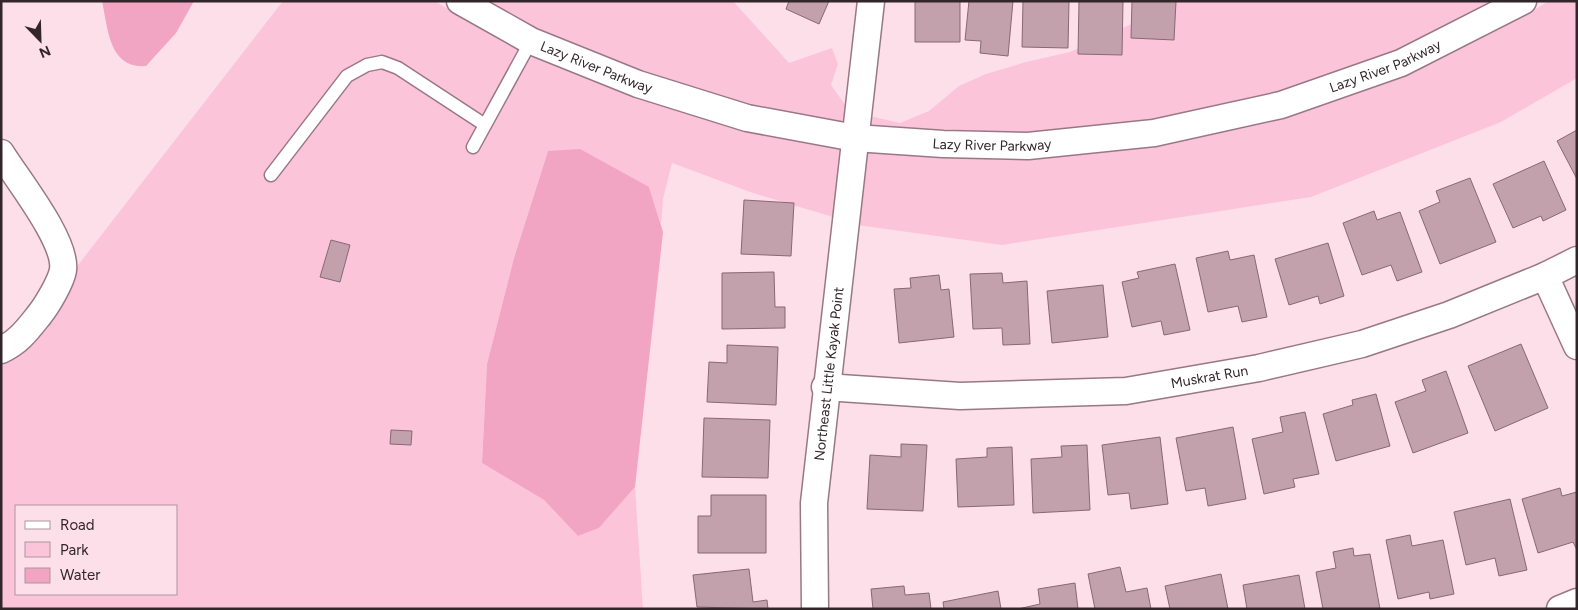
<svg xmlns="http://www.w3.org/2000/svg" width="1578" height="610" font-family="Figtree,sans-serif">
<rect width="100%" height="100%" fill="#fcdfe9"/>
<!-- green -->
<path fill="#fcc4d9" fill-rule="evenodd" d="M283 1H434L527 53 744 131 841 149 833 217 753 193 672 163 663 199 661 225 649 187 548 151 514 258 487 364 482 463 544 500 578 536 599 528 635 487 643 609H1V364L21 355 50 322 52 323 63 305 61 303 75 269ZM16 506H176V594H16Z
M486 1H733L789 63 832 48 838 64 831 85 846 106 844 123 749 105 641 72 535 29Z
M1144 1H1496L1395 51 1277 92 1151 120 1027 133 869 126 870 116 900 123 929 111 959 86 986 74 1026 62 1070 52 1136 22Z
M1549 1H1577V78L1501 122 1311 197 1002 245 857 225 866 152C920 156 974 160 1028 159 1053 159 1079 154 1104 151 1263 134 1411 84 1549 1Z"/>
<!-- water -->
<path fill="#f2a4c3" d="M102 1H194L176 33 146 66C109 69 108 29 102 1Z
M580 149 649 187 663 232 635 487 599 528 578 536 544 500 482 463 487 364 514 258 548 151Z"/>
<!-- building -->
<path fill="#c2a0ac" stroke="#886874" d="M789 1H829L819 24 786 9Z
M915 1H960V42H915Z
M969 1H1013L1008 56 980 53 981 41 965 40Z
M1023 1H1069L1068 48 1022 47Z
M1079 1H1123L1122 55 1078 54Z
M1132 1H1176L1174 40 1131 38Z
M1577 130V179L1557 141Z
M1544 161 1566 210 1543 221 1541 216 1513 228 1493 184Z
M1470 178 1496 242 1440 264 1419 211 1440 202 1436 191Z
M744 200 794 203 791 256 741 254Z
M1374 211 1377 220 1400 212 1422 272 1397 281 1391 265 1362 275 1343 223Z
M331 240 350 245 340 282 320 277Z
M1328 243 1344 296 1320 304 1318 296 1289 305 1275 259Z
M1228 251 1230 260 1254 255 1267 317 1242 322 1238 306 1208 312 1196 258Z
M1175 264 1190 330 1164 335 1161 321 1132 327 1122 282 1139 278 1137 272Z
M774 272 775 307H785V328L722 329V273Z
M1002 273 1003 283 1027 281 1030 344 1003 345 1002 328 973 329 970 274Z
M939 275 941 290 949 289 954 337 899 343 894 289 911 288 910 278Z
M1103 285 1108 337 1052 343 1047 291Z
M1521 344 1548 408 1495 431 1468 366Z
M727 345 778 347 776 405 707 402 709 362 727 363Z
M1446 371 1468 433 1413 453 1395 402 1426 391 1422 380Z
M1376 394 1390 446 1336 461 1323 414 1353 405 1352 400Z
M1305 412 1319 474 1293 479 1295 487 1264 494 1252 439 1283 432 1280 417Z
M704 418 770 420 768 478 702 477Z
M1233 427 1246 499 1208 506 1205 488 1186 491 1176 438Z
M391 430 412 431 411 445 390 444Z
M1160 437 1168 504 1131 509 1129 493 1108 495 1102 445Z
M901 444 927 445 923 511 867 509 870 455 901 457Z
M1087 445 1090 510 1033 513 1031 459 1062 457 1061 446Z
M1012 447 1014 505 958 507 956 459 987 457V448Z
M1560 488 1562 496 1577 492V550L1573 542 1538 553 1522 499Z
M711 495H766V553H698V516H711Z
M1510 499 1527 570 1499 576 1495 558 1466 565 1454 512Z
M1410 535 1412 546 1443 540 1454 594 1430 599 1429 592 1398 599 1386 540Z
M1353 548 1354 556 1370 554 1380 609H1323L1316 572 1336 568 1333 552Z
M1120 567 1126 592 1147 588 1151 609H1095L1088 574Z
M749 569 753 602 767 600 768 609 697 607 693 575Z
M1221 574 1228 609H1170L1165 586Z
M1299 575 1305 609H1247L1243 585Z
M1075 583 1078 609H1018L1040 604 1038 589Z
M904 586 905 595 929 593 931 609H873L871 589Z
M998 591 1001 609H944L943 602Z"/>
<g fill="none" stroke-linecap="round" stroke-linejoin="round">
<defs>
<path id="service" d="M473 147 531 41
M271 175 347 76 367 65 382 62 398 68 485 125"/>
<g id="minor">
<path id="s1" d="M460 1 531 41 638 84 747 118 855 138 943 144 1028 146 1154 133 1281 105 1401 63 1523 1"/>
<path d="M1 153C17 179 67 241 63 270 61 282 47 305 40 314 28 329 19 342 1 350"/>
<path d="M1545 276 1577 346"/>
<path id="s2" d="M825 387 960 396 1126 391 1259 368 1362 344 1449 315 1545 276 1577 260"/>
<path id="s3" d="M815 609 814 503 871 1"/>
<path d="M1560 609 1577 602"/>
</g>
</defs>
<!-- service casing -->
<use href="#service" stroke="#997885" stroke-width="15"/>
<!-- minor casing -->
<use href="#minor" stroke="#997885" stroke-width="29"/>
<!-- service -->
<use href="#service" stroke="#fff" stroke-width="12"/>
<!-- minor -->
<use href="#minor" stroke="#fff" stroke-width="26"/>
</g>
<g text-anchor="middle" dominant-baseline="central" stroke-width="4" stroke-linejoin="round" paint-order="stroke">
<!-- street labels -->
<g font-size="14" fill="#33262b" stroke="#fcdfe9">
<text stroke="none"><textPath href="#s1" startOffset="962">Lazy River Parkway</textPath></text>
<text stroke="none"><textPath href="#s1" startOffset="152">Lazy River Parkway</textPath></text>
<text stroke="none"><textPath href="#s1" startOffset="558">Lazy River Parkway</textPath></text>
<text stroke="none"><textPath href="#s3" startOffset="236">Northeast Little Kayak Point</textPath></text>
<text stroke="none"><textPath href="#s2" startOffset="386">Muskrat Run</textPath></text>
</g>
</g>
<!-- border -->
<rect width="1578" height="610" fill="none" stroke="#33262b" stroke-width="5"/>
<!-- legend -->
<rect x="15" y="505" width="162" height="90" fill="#fcdfe9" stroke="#ac959d"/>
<rect x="25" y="521" width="25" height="8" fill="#ffffff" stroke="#ac959d"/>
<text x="60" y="530" font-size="15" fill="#33262b">Road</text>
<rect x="25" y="542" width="25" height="15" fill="#fcc4d9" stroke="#ac959d"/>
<text x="60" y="555" font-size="15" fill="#33262b">Park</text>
<rect x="25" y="568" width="25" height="15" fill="#f2a4c3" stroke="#ac959d"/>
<text x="60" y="580" font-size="15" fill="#33262b">Water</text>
<!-- north arrow -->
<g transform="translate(40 40) rotate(157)" stroke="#fcdfe9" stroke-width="4" paint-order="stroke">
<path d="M0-4L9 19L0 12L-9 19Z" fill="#33262b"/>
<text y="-8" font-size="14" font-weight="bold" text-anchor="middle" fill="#33262b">N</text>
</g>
</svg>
